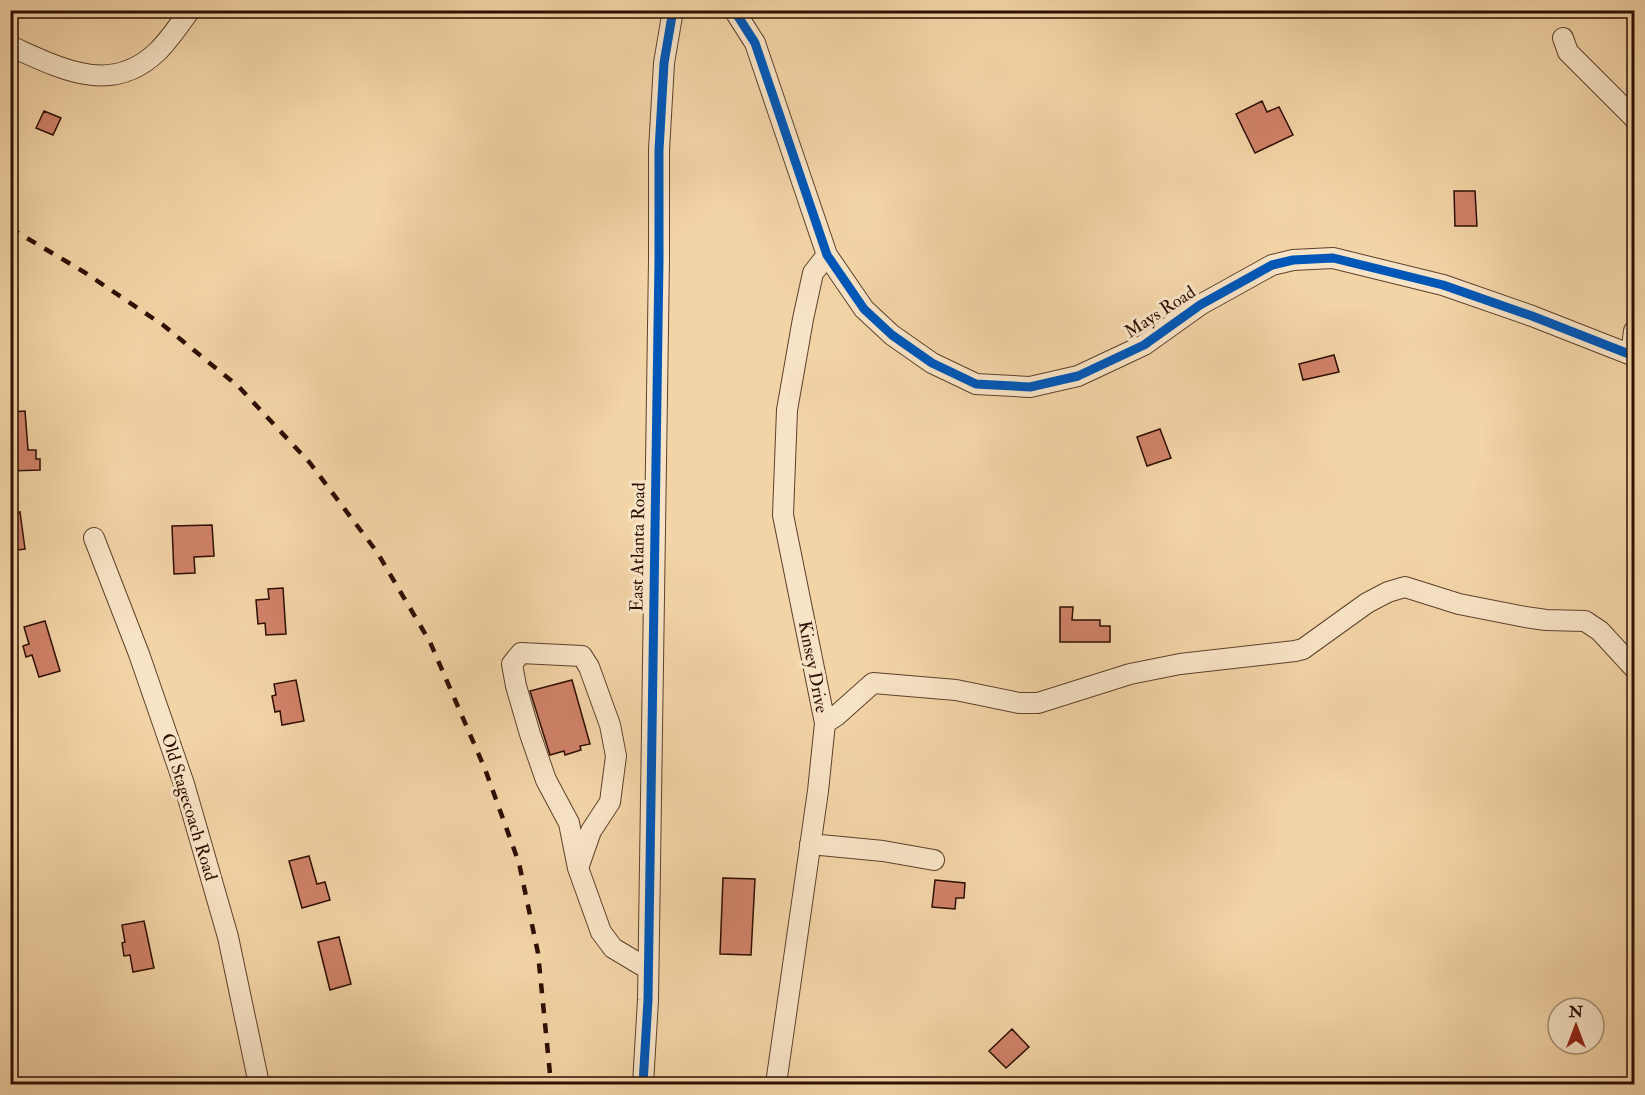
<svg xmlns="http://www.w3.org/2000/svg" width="1645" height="1095" font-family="'IM FELL Double Pica',serif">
<rect width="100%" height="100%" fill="#f3d4a6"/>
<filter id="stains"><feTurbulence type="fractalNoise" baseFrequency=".00333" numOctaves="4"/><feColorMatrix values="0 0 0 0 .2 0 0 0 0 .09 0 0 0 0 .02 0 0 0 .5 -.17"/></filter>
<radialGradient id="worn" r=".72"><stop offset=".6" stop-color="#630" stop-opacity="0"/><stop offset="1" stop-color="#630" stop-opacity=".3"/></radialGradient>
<!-- building -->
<path fill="#d08269" stroke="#2d0e02" stroke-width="1.5" d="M1262 101 1267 112 1279 107 1293 135 1255 153 1236 114Z
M44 111 61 118 53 135 36 128Z
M1454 191H1475L1477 226H1455Z
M1334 355 1339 372 1303 380 1299 364Z
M25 411 28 450H36V459H40V470L10 471V412Z
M1160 429 1171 458 1147 466 1137 437Z
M20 512 25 549 10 551V514Z
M212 525 214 556 194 557 195 573 174 574 172 526Z
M283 588 286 634 266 635 265 623 258 624 256 600 269 599 268 589Z
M1060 607H1073L1072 620H1100V626H1110V642H1060Z
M45 621 60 671 39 677 32 655 26 657 23 646 29 644 24 627Z
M296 680 304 721 282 725 280 711 275 712 272 696 276 695 274 684Z
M572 680 590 744 580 746 581 750 565 755 564 751 550 755 530 691Z
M309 856 317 884 325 882 330 900 302 908 289 861Z
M723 878 755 879 751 955 720 954Z
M935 880 965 883 964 898H956L955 909 932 907Z
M144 921 154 968 133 972 130 955 124 956 122 943 125 942 122 925Z
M339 937 351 984 330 990 318 942Z
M1012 1029 1029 1047 1006 1068 989 1051Z"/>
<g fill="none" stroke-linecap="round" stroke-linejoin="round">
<defs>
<path id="minor" d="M734 10 755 43 827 255 864 309 892 335 932 363 976 384 1030 387 1078 376 1144 345 1200 305 1272 265 1293 260 1333 258 1443 285 1532 316 1634 356
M1563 38 1568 52 1634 118
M10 46C60 68 111 97 158 51 170 39 180 24 190 10
M1631 355 1634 331
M94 538 139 654 184 784 228 937 259 1084
M825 723 836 716 873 683 956 690 1019 703H1038L1130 674 1180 664 1295 651 1303 649 1367 603 1388 592 1405 587 1459 604 1525 617 1546 620 1585 621 1600 631 1634 668
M810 844 883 851 934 860
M578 868 591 831 610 802 616 756 610 725 589 667 582 656 521 653 512 664 516 686 530 734 546 780 569 823 578 868 601 932 613 948 648 969
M643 1084 648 1000 659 260V150L664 63 673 10
M776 1084 818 791 825 723 783 515 787 410 803 319 813 273 827 255"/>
</defs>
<!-- minor casing -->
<use href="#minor" stroke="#5e402b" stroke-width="22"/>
<!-- minor -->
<use href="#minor" stroke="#f7e3c5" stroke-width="20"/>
<!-- rail -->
<path stroke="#2d0e02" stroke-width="4.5" stroke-dasharray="10 10" stroke-linecap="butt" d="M10 228 84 272 163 325 239 387 310 463 377 552 430 642 485 769 519 863 538 953 551 1084"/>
<defs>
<path id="cycleway" d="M734 10 755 43 827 255 864 309 892 335 932 363 976 384 1030 387 1078 376 1144 345 1200 305 1272 265 1293 260 1333 258 1443 285 1532 316 1634 356
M643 1084 648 1000 659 260V150L664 63 673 10"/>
</defs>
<!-- cycleway casing -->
<use href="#cycleway" stroke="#f7e3c5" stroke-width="13"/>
<!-- cycleway -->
<use href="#cycleway" stroke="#0057b8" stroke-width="9"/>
</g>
<g text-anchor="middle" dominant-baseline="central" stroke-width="6" stroke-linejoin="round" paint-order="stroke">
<!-- street labels -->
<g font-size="18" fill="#2d0e02" stroke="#f7e3c5">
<text transform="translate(1160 312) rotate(-33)">Mays Road</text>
<text transform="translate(638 547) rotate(-89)">East Atlanta Road</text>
<text transform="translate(813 667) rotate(79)">Kinsey Drive</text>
<text transform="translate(189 807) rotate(73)">Old Stagecoach Road</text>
</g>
</g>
<!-- margin -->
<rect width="1645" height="1095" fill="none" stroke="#f3d4a6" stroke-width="36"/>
<rect x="12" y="12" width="1621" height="1071" fill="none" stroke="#2d0e02" stroke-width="3"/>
<rect x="18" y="18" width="1609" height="1059" fill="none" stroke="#2d0e02" stroke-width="1.5"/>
<!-- north arrow -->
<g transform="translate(1576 1026)"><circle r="28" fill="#f7e3c5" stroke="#a68e77" stroke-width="1.5"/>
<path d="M0-4.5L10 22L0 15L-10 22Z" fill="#8f2418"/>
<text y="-9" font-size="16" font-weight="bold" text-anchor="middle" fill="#2d0e02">N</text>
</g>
<rect width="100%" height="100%" filter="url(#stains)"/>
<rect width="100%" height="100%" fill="url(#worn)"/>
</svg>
